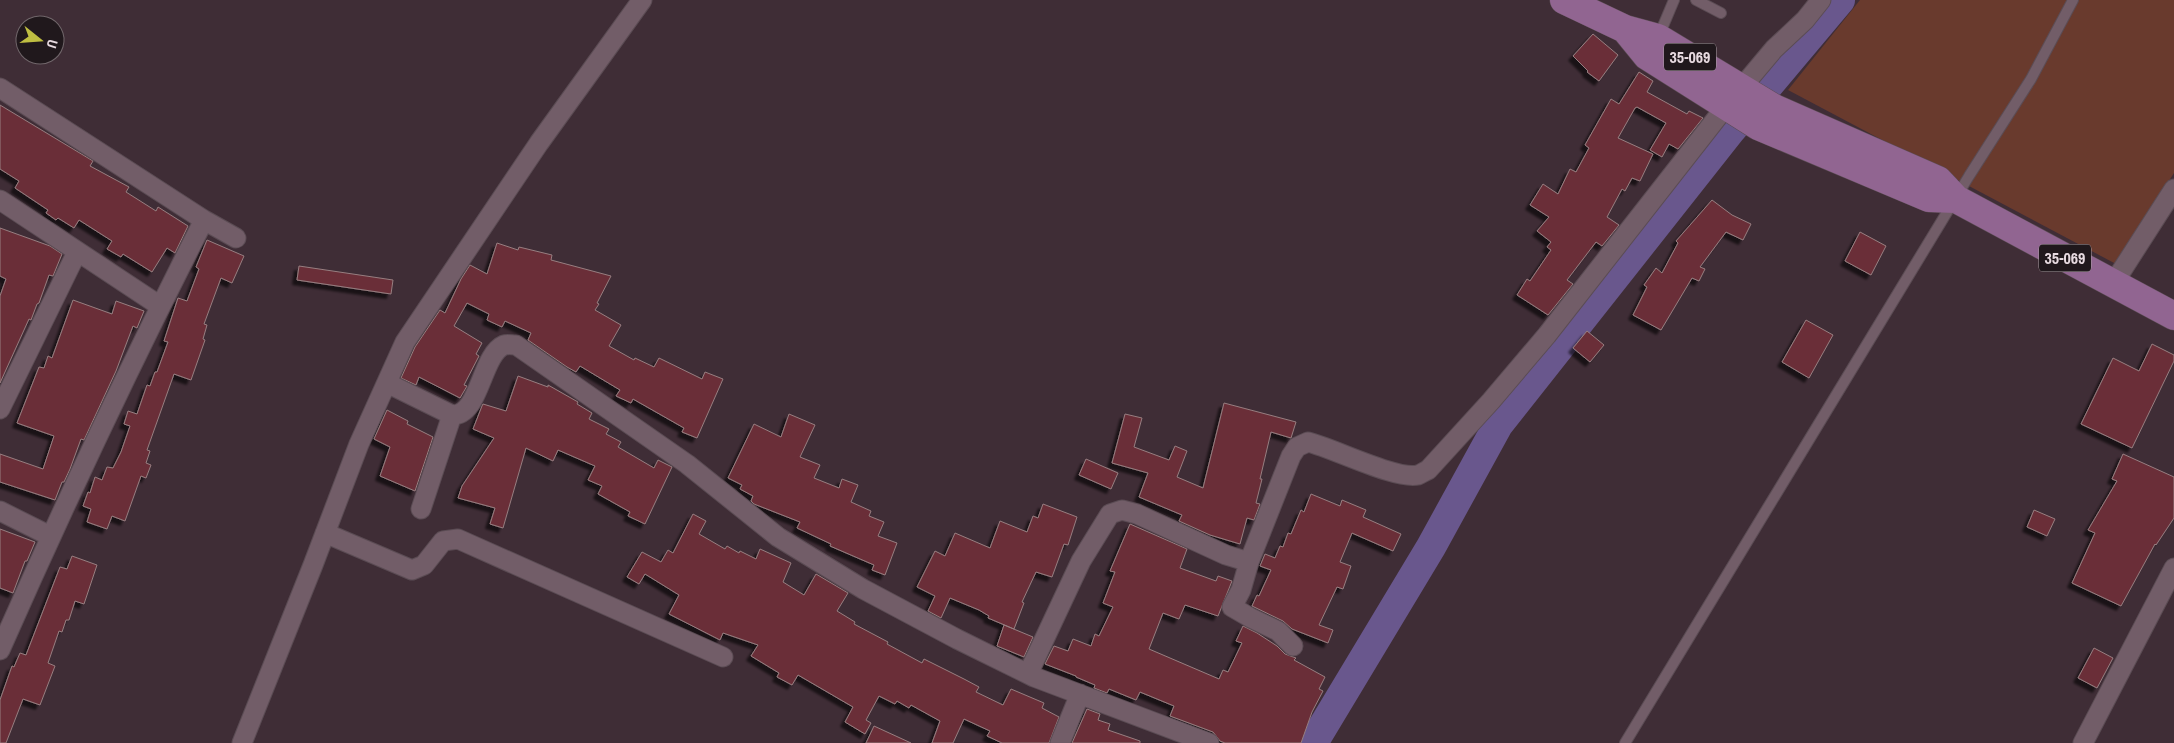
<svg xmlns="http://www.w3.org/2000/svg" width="2174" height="743" font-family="'Archivo Narrow',sans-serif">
<defs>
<filter id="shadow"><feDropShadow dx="-4.5" dy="4.5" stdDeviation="1" flood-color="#0009"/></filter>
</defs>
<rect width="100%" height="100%" fill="#3f2d36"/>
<!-- green -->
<path fill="#693a2d" d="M1860 0H2174V173L2116 264 1788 90Z"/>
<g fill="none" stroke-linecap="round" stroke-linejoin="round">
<!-- river -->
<path stroke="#69578d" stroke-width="30" d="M1313 743 1431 547 1498 425 1731 130 1840 0"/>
</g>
<!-- building -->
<path fill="#6a2f39" stroke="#977e80" filter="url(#shadow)" d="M1593 34 1618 55 1599 81 1587 72 1588 71 1573 56Z
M1639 72 1653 81 1647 92 1687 114 1689 111 1703 118 1678 149 1669 144 1662 157 1650 150 1666 123 1637 107 1635 108 1618 138 1653 154 1640 181 1632 178 1625 191 1622 189 1607 217 1619 225 1602 246 1596 242 1567 280 1573 284 1548 315 1517 295 1527 279 1530 281 1551 250 1547 247 1551 242 1537 231 1549 217 1530 205 1543 184 1558 194 1570 169 1576 172 1589 148 1585 145 1611 99 1619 104Z
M0 105 93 161 90 166 129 187 126 192 156 211 158 207 188 226 175 253 167 248 152 272 123 254 121 257 107 249 112 241 79 220 74 228 58 218 56 220 46 213 48 210 15 188 19 181 0 169Z
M1712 200 1732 215 1751 224 1743 240 1726 232 1700 267 1705 269 1699 281 1692 278 1661 330 1633 315 1647 287 1644 285 1656 268 1662 273 1678 243 1676 241Z
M0 228 50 246 62 254 53 276 49 275 39 303 37 304 31 320 29 319 0 383V296L6 279 0 276Z
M1860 232 1886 246 1871 275 1845 261Z
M207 240 244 256 232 283 221 278 204 324 207 325 203 339 205 340 191 380 174 374 147 450 150 451 146 463 151 465 146 478 141 476 125 521 112 516 107 529 87 522 91 509 83 506 88 492 90 493 95 477 102 480 107 467 113 468 121 452 130 426 124 424 128 411 137 414 147 385 150 386 155 372H157L168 342 164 341 178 298 187 301 199 269 196 267Z
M497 243 518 250 519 247 552 255 551 260 611 276 597 303 599 304 595 310 621 325 609 346 634 360 635 358 654 367 659 358 702 379 705 372 723 379 697 438 682 432 684 428 633 399 631 403 616 396 620 390 580 366 576 372 567 367 528 340 531 333 505 321 502 327 487 320 489 314 467 303 454 326 482 343 476 354 479 356 464 385 467 386 460 398 419 377 416 385 401 378 415 347 440 310 445 313 461 279 470 265 487 274Z
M299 266 393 280 391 294 297 280Z
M73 300 112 314 116 301 144 311 137 328 133 326 116 371 84 440 81 439 70 469 64 482H62L55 500 0 482V454L43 469 54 436 17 423 39 367 44 368 48 356 52 358Z
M1806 320 1833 335 1809 378 1782 362Z
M1587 331 1604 345 1590 362 1573 348Z
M2152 344 2174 355V361L2132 448 2081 424 2113 358 2139 371Z
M518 376 548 387V385L578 402 577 404 592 413 589 419 609 429 606 434 621 442 618 447 654 468 658 460 672 467 645 524 628 516 630 512 598 494 602 486 588 480 595 466 558 450 553 461 526 448 503 528 490 524 495 508 458 498 462 486 494 438 473 429 482 406 483 404 506 411Z
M1224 403 1296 422 1291 438 1271 432 1260 479H1262L1256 503 1260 504 1254 520 1247 518 1240 544 1210 535 1179 521 1182 515 1139 497 1148 473 1112 463 1125 414 1142 418 1134 447 1169 460 1175 446 1187 451 1177 477 1203 488Z
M387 410 408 421 407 424 433 437 415 491 380 476 390 447 374 439Z
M789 414 815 425 800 457 820 465 814 478 839 488 842 479 858 485 851 502 871 511 869 516 884 522 878 536 897 543 885 575 872 570 874 565 830 546 831 544 797 528 800 522 754 504 751 501 753 496 740 489 742 485 728 478 754 424 781 437Z
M2123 454 2174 477V518L2156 545 2155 544 2121 606 2072 583 2095 533 2088 530 2117 481 2112 479Z
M1086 459 1118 473 1111 489 1079 475Z
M1311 494 1340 506 1342 500 1366 510 1363 517 1401 534 1393 551 1352 533 1340 562 1351 566 1343 589 1337 587 1319 625 1333 630 1328 643 1292 629 1283 621 1252 606 1257 595 1259 596 1271 570 1260 566 1265 554 1275 558 1280 546 1283 547 1288 533 1291 534 1301 510 1304 512Z
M1043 504 1077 517 1068 545 1064 544 1052 577 1036 572 1022 602 1024 603 1014 629 988 618 989 616 979 610 950 598 941 618 928 611 935 596 917 587 935 551 945 556 955 533 990 548 1000 521 1027 532 1033 516 1038 518Z
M2034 510 2055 519 2047 536 2027 527Z
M693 514 706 521 699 534 725 549 727 546 739 553 740 551 756 559 760 549 791 563 783 582 804 595 816 574 848 593 837 611 855 622 854 624 888 642 887 644 922 663 924 659 964 679 979 687 976 692 1003 705 1011 689 1044 703 1042 708 1059 717 1049 743H1002L987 736 990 731 964 719 953 743H932L940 721 911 705 909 708 897 701 895 704 879 696 866 720 871 723 865 734 845 722 853 707 798 675 792 685 777 677 779 673 751 656 758 645 723 633 720 640 669 614 679 595 645 574 639 584 627 577 642 552 661 562 668 550 673 553Z
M1130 524 1187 549 1180 568 1216 581 1218 576 1232 581 1218 616 1185 605 1179 619 1163 613 1149 649 1219 679 1223 670 1228 672 1242 643 1236 641 1243 626 1257 633 1277 646 1285 654 1296 658 1294 660 1325 677 1319 689 1323 691 1312 712 1301 743H1225L1220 741 1213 732 1170 716 1174 706 1140 692 1136 700 1109 689 1107 693 1094 688 1095 685 1076 677V676L1045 664 1054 646 1068 651 1073 639 1091 646 1095 634 1099 636 1113 607 1103 603 1115 572 1110 571Z
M0 529 35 542 27 561H25L13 593 0 588Z
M72 556 97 565 84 604 75 601 69 620H66L62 632 59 631 48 663 55 666 40 705 23 699 6 743H0V700L12 666 14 667 20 653 26 655 60 567 67 569Z
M1004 625 1033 637 1024 657 997 646Z
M2094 648 2113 658 2097 688 2078 678Z
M1087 709 1100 714 1098 720 1110 724 1108 730 1140 741V743H1072Z
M874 726 911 743H866Z"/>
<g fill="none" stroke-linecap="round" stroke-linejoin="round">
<defs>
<path id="lane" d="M1696 0 1721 13
M1658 38 1674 0
M1625 743 1969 176 2031 79 2073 0"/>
<path id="street" d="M0 88 204 220 236 238
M0 200 160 306
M2113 284 2174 189
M387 383 452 415C480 416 481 355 504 345 507 344 512 345 516 345L687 464 778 537 863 589 957 639 1034 677 1209 743
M0 409 77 252
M421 509 452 415
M0 511 50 536
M325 533 412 570 424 565 443 541 458 539 723 657
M1249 562 1241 590 1232 607 1251 618 1278 631 1293 646
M0 650C64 505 132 361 204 220
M1028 674 1081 561 1110 514 1122 510 1137 514 1226 555 1249 562 1291 456 1297 447 1308 442C1333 448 1396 480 1418 475 1421 474 1425 471 1428 470L1491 401 1547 335 1727 105 1774 49 1805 20 1821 0
M242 743 313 565 359 444 405 342 539 143 642 0
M1060 743 1080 694
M2083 743 2174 568"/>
<path id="primary" d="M1564 0 1625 29 1658 38 1774 108 1938 180 1956 199 2174 316
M1625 29 1647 56 1758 126 1929 198 1956 199"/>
</defs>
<!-- lane casing -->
<use href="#lane" stroke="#5b4c54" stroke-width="12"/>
<!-- street casing -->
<use href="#street" stroke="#5b4c54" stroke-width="21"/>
<!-- primary casing -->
<use href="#primary" stroke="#5b4c54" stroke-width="29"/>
<!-- lane -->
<use href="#lane" stroke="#725d68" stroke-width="10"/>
<!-- street -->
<use href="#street" stroke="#725d68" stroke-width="19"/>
<!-- primary -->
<use href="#primary" stroke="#916591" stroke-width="28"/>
</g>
<g text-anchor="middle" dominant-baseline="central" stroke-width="4" stroke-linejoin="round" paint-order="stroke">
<!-- shield labels -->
<g fill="#20181c" stroke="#aba0a5" stroke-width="1">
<rect x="1664" y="43.5" width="52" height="27" rx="4"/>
<rect x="2039" y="244.5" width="52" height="27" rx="4"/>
</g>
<g font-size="16" font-weight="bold" fill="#e7dae0">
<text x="1690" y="57">35-069</text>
<text x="2065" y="258">35-069</text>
</g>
</g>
<!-- north arrow -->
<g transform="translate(40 40) rotate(107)"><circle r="24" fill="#20181c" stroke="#70666a"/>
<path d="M0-4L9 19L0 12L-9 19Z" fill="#bfbe42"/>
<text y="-8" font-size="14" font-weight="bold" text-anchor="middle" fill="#e7dae0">U</text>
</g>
</svg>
